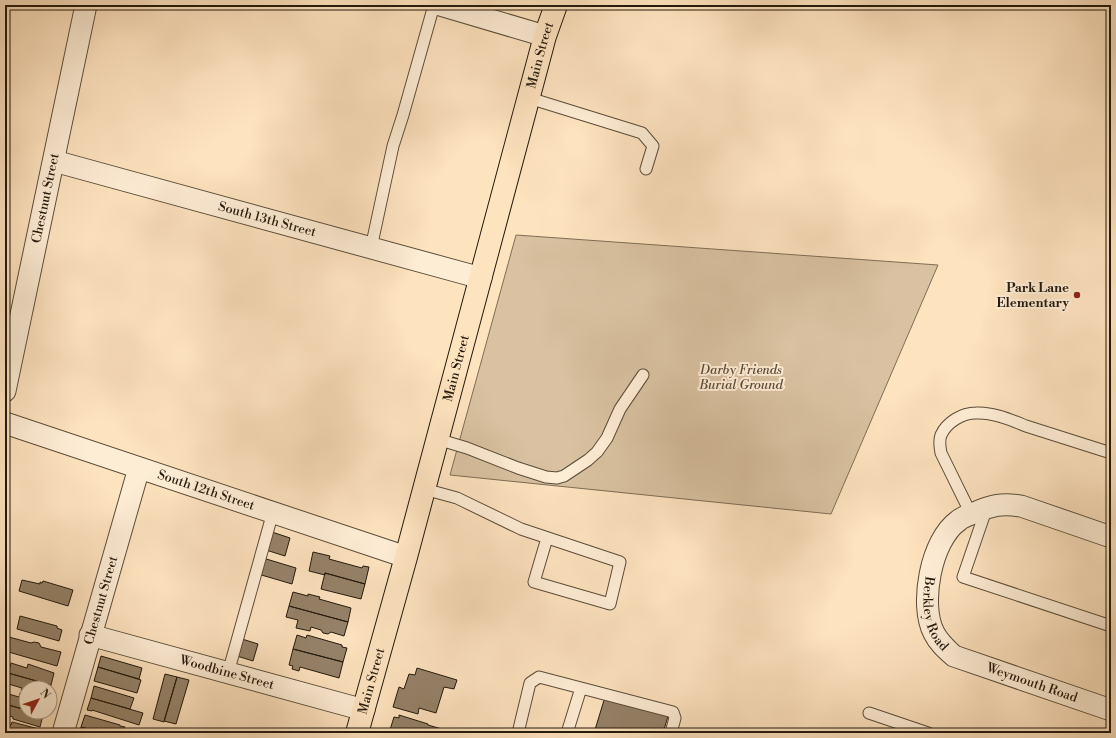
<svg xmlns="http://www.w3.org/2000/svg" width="1116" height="738" font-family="'Libre Bodoni',serif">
<rect width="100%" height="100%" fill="#fee3bf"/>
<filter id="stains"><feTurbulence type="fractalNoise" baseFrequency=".005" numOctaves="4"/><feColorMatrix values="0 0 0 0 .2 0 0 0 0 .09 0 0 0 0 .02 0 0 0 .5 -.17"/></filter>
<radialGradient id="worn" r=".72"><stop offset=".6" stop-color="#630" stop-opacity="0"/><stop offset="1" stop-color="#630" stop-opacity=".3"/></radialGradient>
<!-- green -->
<path fill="#d9c1a1" stroke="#7e6d56" d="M516 235 938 265 831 514 450 475Z"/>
<!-- building -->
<path fill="#958269" stroke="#23190c" d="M272 532 290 538 285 556 266 550Z
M313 552 330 556 329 559 362 568 363 566 369 567 365 584 325 573V575L309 571Z
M263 558 296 568 292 584 258 574Z
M325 573 365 584 361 599 321 589Z
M22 580 40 584V582L42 583 43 581 73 590 68 606 19 591Z
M293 592 308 596V594L320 597 319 599 351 608 348 622 289 606Z
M289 606 348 622 344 636 331 632 328 634 323 633 321 630 311 627 310 631 296 628 298 620 286 617Z
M20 616 57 626V628L62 630 59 641 17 629Z
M297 635 306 638 307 635 342 645V647L347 648 343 662 293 649Z
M9 637 31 643 34 642 39 643 41 647 61 652 57 666 5 651Z
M242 639 258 644 253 661 237 656Z
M293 649 343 662 339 678 300 667 299 671 292 669 293 666 289 665Z
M101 656 142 668 139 679 98 667Z
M11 663 27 668 28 664 54 673 51 685 8 673Z
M98 667 141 680 137 693 94 681Z
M417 668 457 680 454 689 444 687 436 713 419 708 418 714 393 707 399 687 404 689 409 674 415 675Z
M8 673 51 685 50 688H26V692L21 690 22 688 5 683Z
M165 674 177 677 164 722 153 719Z
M177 677 189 680 176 724 164 721Z
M94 686 134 698 130 709 91 698Z
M5 693 19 697 20 693 26 695V710L5 704Z
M605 697 668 716 663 733H594Z
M91 698 143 713 139 725 92 710V711L87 710Z
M5 704 26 710V712H33L43 715 40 727 13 719V717L5 715Z
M85 715 120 725V726L125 727 123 733H104L81 727Z
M399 715 428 724V725L452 732V733H389L394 717 399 718Z
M12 722 39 729 38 733H5V723L11 725Z
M81 727 104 733H80Z"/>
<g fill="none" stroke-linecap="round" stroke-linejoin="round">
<defs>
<path id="service" d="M529 98 642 133 653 146 646 169
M371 248 393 146 403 115 434 5
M437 439 467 448 518 468 546 477 557 478 564 476 588 460 597 452 607 438 620 409 643 375
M424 489 457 498 521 529 620 562 610 604 534 582 547 538
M987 507 963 577 1111 626
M971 514 941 453C940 448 939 440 941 435 947 422 962 413 976 413 993 412 1011 420 1026 426 1055 435 1083 444 1111 453
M228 673 273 512
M869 713 928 733
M518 733 530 683 539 677 673 712 675 718 671 733
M567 733 581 688"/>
<g id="minor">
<path d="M440 5 545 36"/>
<path id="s1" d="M54 161 481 278"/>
<path id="s2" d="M5 391 86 5"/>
<path id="s3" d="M5 423 406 557"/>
<path id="s4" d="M1111 537 1021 506C1002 503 992 505 974 513 969 515 962 517 958 521 931 540 919 605 934 633 939 643 946 649 954 656L1111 710"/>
<path id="s5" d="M90 635 364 710"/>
<path id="s6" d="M63 733 139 468"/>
</g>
<g id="primary">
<path id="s7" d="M357 733 406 557 545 36 556 5"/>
</g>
</defs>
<!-- service casing -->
<use href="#service" stroke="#5a4c39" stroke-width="13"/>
<!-- minor casing -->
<use href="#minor" stroke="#5a4c39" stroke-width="23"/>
<!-- primary casing -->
<use href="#primary" stroke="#23190c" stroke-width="24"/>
<!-- service -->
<use href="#service" stroke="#feedd5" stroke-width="11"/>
<!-- minor -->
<use href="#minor" stroke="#feedd5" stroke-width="21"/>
<!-- primary -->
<use href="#primary" stroke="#fee3bf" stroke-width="22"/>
</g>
<!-- markers -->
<circle fill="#8f2418" stroke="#feedd5" stroke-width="1.5" cx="1077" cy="295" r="4"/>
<g text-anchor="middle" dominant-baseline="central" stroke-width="4" stroke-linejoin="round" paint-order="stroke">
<!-- street labels -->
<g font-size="13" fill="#23190c" stroke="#feedd5">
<text stroke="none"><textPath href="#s7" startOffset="702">Main Street</textPath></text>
<text stroke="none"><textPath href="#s2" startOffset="197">Chestnut Street</textPath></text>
<text stroke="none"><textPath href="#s1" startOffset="221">South 13th Street</textPath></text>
<text stroke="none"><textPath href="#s7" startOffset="378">Main Street</textPath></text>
<text stroke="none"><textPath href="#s3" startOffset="212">South 12th Street</textPath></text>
<text stroke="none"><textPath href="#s6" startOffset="138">Chestnut Street</textPath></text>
<text stroke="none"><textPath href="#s4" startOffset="264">Berkley Road</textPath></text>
<text stroke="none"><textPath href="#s5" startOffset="142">Woodbine Street</textPath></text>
<text stroke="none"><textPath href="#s7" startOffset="54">Main Street</textPath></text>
<text stroke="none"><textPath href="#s4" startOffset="396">Weymouth Road</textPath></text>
</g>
<!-- poi labels -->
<g font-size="13" font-weight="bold" fill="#23190c" stroke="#feedd5" text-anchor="end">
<text x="1069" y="288">Park Lane<tspan x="1069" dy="15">Elementary</tspan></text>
</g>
<!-- park labels -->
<g font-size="13" font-style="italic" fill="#5a4b39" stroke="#feedd5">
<text x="741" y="370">Darby Friends<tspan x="741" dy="15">Burial Ground</tspan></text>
</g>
</g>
<!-- margin -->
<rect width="1116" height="738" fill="none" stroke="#fee3bf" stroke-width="20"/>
<rect x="6" y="6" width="1104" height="726" fill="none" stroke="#23190c" stroke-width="2"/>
<rect x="10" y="10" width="1096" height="718" fill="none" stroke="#23190c"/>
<!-- north arrow -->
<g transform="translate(38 700) rotate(50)"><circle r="19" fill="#feedd5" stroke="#a69885"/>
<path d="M0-3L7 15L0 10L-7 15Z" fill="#8f2418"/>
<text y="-6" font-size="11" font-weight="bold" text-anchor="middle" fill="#23190c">N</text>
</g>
<rect width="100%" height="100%" filter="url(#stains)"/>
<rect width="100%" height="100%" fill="url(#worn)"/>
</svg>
